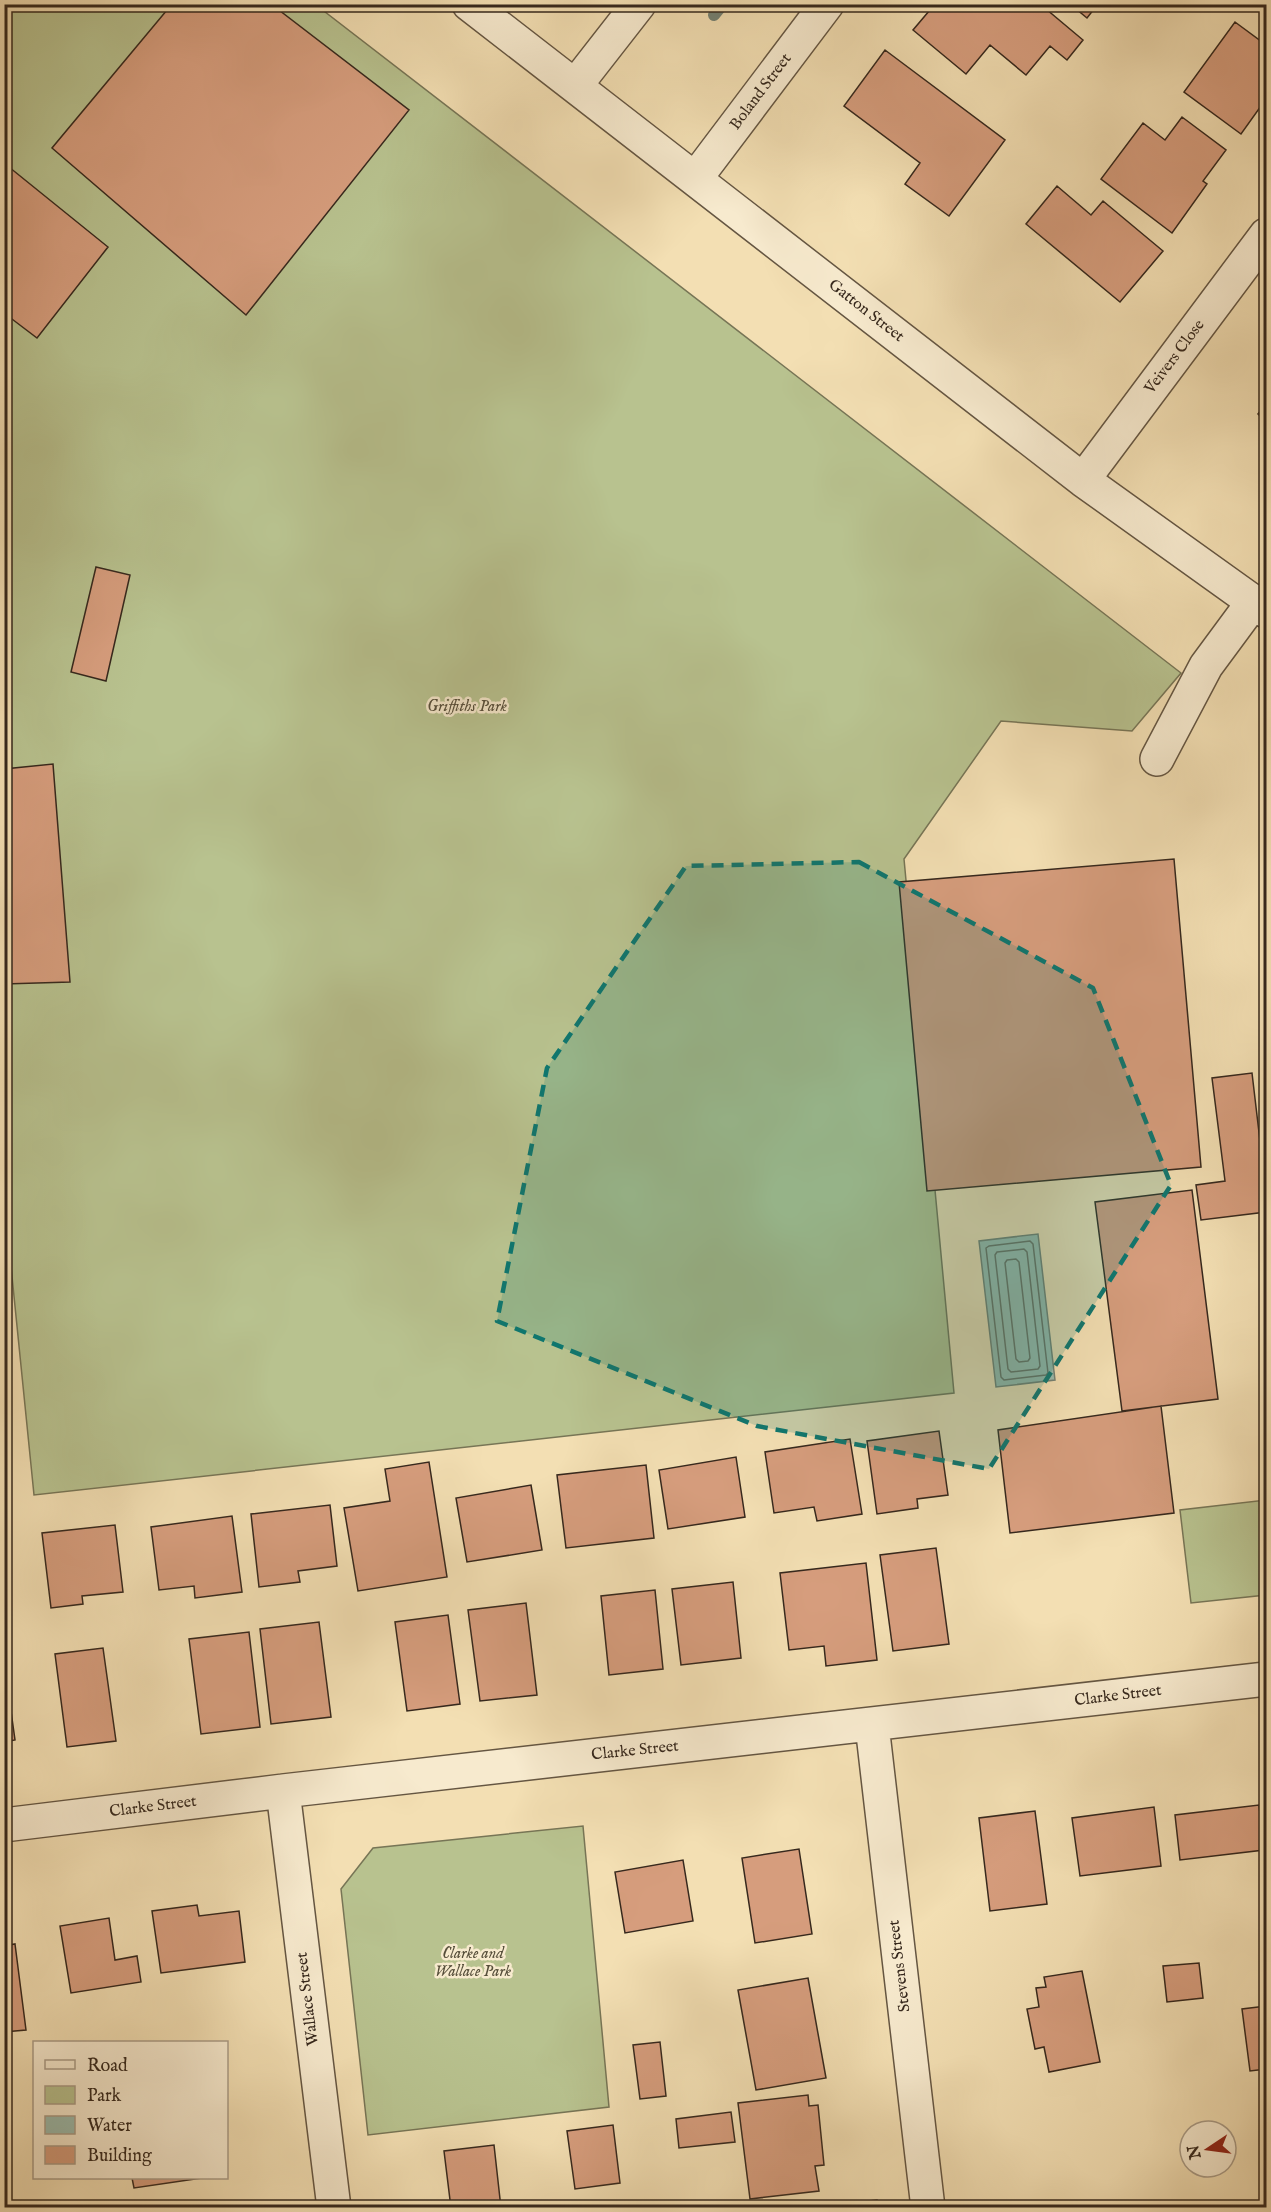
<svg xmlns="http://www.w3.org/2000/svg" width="1271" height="2212" font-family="'IM FELL English',serif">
<rect width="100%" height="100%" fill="#f3dfb3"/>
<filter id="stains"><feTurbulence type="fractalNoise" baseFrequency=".00333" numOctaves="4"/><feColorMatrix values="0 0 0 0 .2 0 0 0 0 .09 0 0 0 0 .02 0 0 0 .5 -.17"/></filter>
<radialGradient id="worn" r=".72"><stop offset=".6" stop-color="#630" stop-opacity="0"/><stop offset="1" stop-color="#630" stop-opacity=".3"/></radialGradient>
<!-- green -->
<path fill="#b8c28f" stroke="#777556" stroke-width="1.5" d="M4 5H316L1181 673 1132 731 1001 721 904 859 954 1393 34 1495 4 1197Z
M1266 1500V1595L1191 1603 1180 1510Z
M583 1826 609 2107 368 2135 341 1889 373 1848Z"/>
<!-- water -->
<path fill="#9bbcae" stroke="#738174" stroke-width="1.5" d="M1038 1234 1055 1380 996 1387 979 1241Z"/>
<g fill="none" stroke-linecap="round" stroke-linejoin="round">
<!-- shore -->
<path stroke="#687266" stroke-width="1.5" d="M1030 1241 1033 1244 1048 1373 1046 1375 1004 1380 1001 1377 986 1248 989 1246Z
M1024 1249 1027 1252 1040 1366 1038 1369 1011 1372 1008 1369 995 1255 997 1252Z
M1016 1259 1019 1262 1030 1358 1028 1361 1019 1362 1016 1359 1005 1263 1007 1260Z"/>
<!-- stream -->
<path stroke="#738174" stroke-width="12" d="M714 15 723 4"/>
</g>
<!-- building -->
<path fill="#d69d7d" stroke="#36281d" stroke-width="1.5" d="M172 4H271L409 110 246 315 52 148Z
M935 4H1040L1083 40 1067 60 1050 46 1026 75 990 45 966 74 913 30Z
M1070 4H1098L1087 18Z
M1235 22 1266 45V99L1241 134 1184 92Z
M885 50 1005 140 949 216 905 184 920 163 844 106Z
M1182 117 1226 150 1203 181 1207 184 1172 233 1101 179 1143 123 1165 140Z
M4 163 108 247 37 338 4 313Z
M1057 186 1091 215 1103 201 1163 251 1120 302 1026 224Z
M1266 404V422L1258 414Z
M96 567 130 575 106 681 71 672Z
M53 764 70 982 4 984V769Z
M1174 859 1201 1167 927 1191 899 882Z
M1252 1073 1266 1192V1212L1201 1220 1196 1185 1225 1181 1212 1078Z
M1192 1190 1218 1399 1122 1411 1095 1202Z
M1161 1406 1174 1513 1010 1533 998 1430Z
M939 1431 948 1495 917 1499 918 1508 877 1514 867 1441Z
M850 1439 862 1514 817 1521 814 1507 774 1513 765 1452Z
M736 1457 745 1517 668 1529 659 1470Z
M429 1462 447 1577 358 1591 344 1508 390 1501 385 1469Z
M646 1465 654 1538 566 1548 557 1475Z
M531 1485 542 1550 467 1562 456 1498Z
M330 1505 337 1566 298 1571 300 1582 259 1587 251 1514Z
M232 1516 242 1592 195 1598 194 1586 159 1590 151 1527Z
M115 1525 123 1592 82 1596 83 1604 51 1608 42 1533Z
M936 1548 949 1644 893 1651 880 1555Z
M866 1563 877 1660 826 1666 824 1646 789 1650 780 1573Z
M733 1582 741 1658 681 1665 672 1589Z
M655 1590 663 1669 609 1675 601 1596Z
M526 1603 537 1695 480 1701 468 1610Z
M448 1615 460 1704 407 1711 395 1622Z
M319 1622 331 1717 271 1724 260 1629Z
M249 1632 260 1727 201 1734 189 1639Z
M103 1648 116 1741 67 1747 55 1654Z
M4 1661 15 1740 4 1742Z
M1259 1805 1264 1850 1180 1860 1175 1815Z
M1154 1807 1161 1866 1080 1876 1072 1818Z
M1035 1811 1047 1904 990 1911 979 1818Z
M799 1849 812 1934 755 1943 742 1858Z
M683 1860 693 1921 625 1933 615 1872Z
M197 1905 199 1916 239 1911 245 1962 161 1973 152 1911Z
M109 1918 115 1960 137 1956 141 1982 71 1993 60 1926Z
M15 1944 26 2030 4 2032V1946Z
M1199 1963 1203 1998 1167 2002 1163 1966Z
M1082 1971 1100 2062 1049 2072 1044 2047 1035 2049 1027 2009 1039 2007 1036 1988 1046 1987 1044 1977Z
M808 1978 826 2078 756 2090 738 1990Z
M1266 2006V2069L1250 2071 1242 2009Z
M660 2042 666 2096 640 2099 633 2045Z
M808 2095 809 2106 818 2105 824 2165 815 2166 819 2191 750 2199 738 2103Z
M731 2112 735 2142 679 2148 676 2119Z
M613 2125 620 2183 575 2189 567 2131Z
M494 2145 501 2208H451L444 2151Z
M132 2178H202L134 2188Z
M877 2200 878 2208H843V2204Z
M79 2201 80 2208H40Z"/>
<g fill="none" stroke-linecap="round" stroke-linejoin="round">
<defs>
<path id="minor" d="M469 4 1083 480 1266 611
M575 86 639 4
M695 179 827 4
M1083 480 1266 235
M1157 759 1206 666 1254 601
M872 1725 928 2208
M283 1791 334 2208
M4 1825 283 1791 1266 1679"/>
</defs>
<!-- minor casing -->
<use href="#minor" stroke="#655642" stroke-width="36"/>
<!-- minor -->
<use href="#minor" stroke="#f7eace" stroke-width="33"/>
</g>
<!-- marked area -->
<path fill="#0f766e" fill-opacity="0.2" stroke="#0f766e" stroke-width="4.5" stroke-dasharray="12 8" stroke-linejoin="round" d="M859 862 1093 988 1171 1185 989 1469 757 1426 497 1321 547 1068 686 866Z"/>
<g text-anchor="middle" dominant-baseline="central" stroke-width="5" stroke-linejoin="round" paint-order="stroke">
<!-- street labels -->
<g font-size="16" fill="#36281d" stroke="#f7eace">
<text transform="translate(761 92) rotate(-53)">Boland Street</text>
<text transform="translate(866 311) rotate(38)">Gatton Street</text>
<text transform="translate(1175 357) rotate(-53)">Veivers Close</text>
<text transform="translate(1118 1696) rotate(-7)">Clarke Street</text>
<text transform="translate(635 1751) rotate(-6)">Clarke Street</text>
<text transform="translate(153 1807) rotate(-7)">Clarke Street</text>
<text transform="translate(900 1966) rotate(-97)">Stevens Street</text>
<text transform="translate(308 1999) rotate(-97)">Wallace Street</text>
</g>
<!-- park labels -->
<g font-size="16" font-style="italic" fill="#564e3a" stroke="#f7eace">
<text x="467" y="707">Griffiths Park</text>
<text x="473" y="1954">Clarke and<tspan x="473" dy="18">Wallace Park</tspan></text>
</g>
</g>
<!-- margin -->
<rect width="1271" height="2212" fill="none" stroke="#f3dfb3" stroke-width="24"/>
<rect x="6" y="6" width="1259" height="2200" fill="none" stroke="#36281d" stroke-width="3"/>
<rect x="12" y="12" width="1247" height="2188" fill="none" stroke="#36281d" stroke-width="1.5"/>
<!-- legend -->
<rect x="33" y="2041" width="195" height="138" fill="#f7eace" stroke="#aa9c87" stroke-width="1.5"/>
<rect x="45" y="2060" width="30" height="9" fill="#f7eace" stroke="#aa9c87" stroke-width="1.5"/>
<text x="87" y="2071" font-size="18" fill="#36281d">Road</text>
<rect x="45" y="2086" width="30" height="18" fill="#b8c28f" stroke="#aa9c87" stroke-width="1.5"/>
<text x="87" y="2101" font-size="18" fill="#36281d">Park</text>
<rect x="45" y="2116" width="30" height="18" fill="#9bbcae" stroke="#aa9c87" stroke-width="1.5"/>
<text x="87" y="2131" font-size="18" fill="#36281d">Water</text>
<rect x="45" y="2146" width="30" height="18" fill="#d69d7d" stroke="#aa9c87" stroke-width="1.5"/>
<text x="87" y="2161" font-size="18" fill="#36281d">Building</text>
<!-- north arrow -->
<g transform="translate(1208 2149) rotate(257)"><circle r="28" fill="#f7eace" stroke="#aa9c87" stroke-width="1.5"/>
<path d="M0-4.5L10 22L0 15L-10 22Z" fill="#8f2418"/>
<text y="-9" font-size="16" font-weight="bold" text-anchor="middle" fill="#36281d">N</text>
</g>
<rect width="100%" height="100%" filter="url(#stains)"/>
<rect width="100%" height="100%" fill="url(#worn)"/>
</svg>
